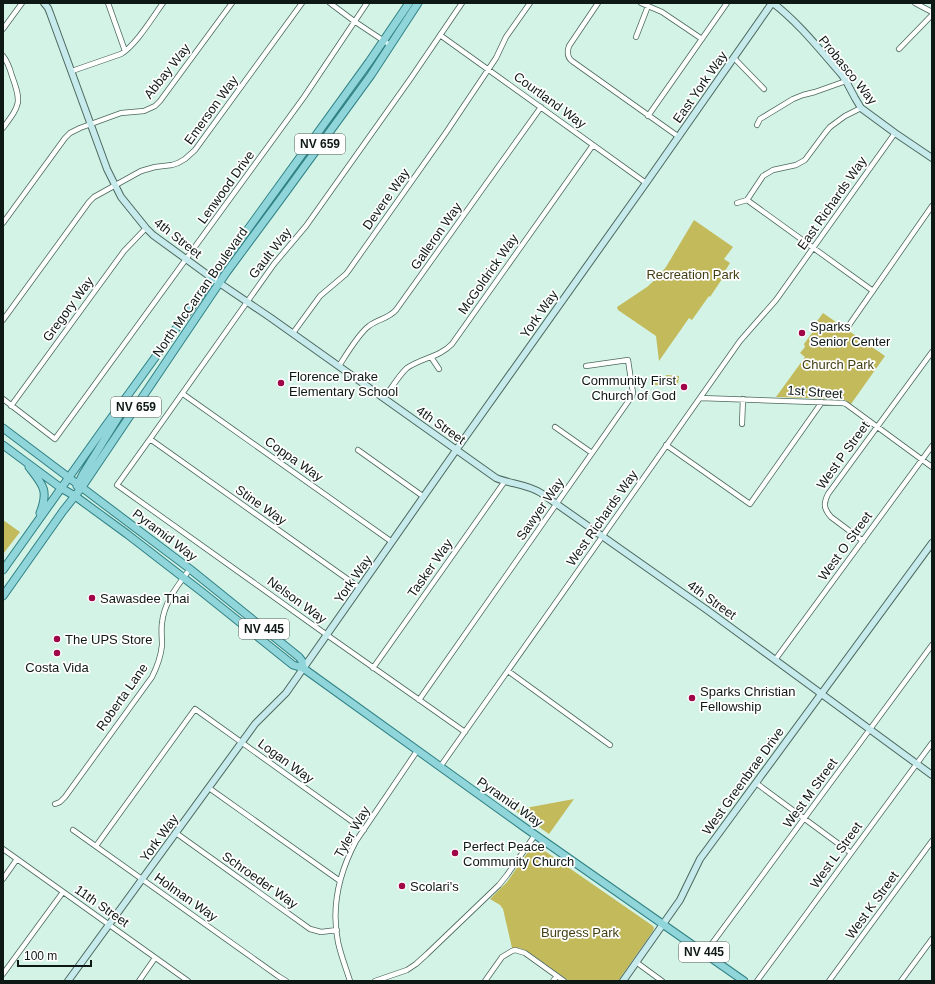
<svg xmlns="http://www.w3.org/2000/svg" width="935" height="984" font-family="Arial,sans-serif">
<rect width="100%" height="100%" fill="#d3f3e6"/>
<!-- green -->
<path fill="#c3ba5b" d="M694 220 733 247 724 259 730 263 725 271 727 272 726 274 724 273 721 277 722 279 710 297 709 296 692 320 689 318 659 361 656 336 618 310 617 307 647 287 658 277 666 267Z
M823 313 885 356 851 404 843 399 776 397 805 357 800 353 805 347 804 344 817 326 815 324Z
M653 375H660L659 385H653Z
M666 375 679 376 678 385H665Z
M3 520 20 532 3 554Z
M574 799 549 834 516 811 520 809Z
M535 846 539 847 653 926 654 928 653 931 618 981H569L527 951 519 948H512L503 909 500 905 490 899 507 882 530 849 532 847Z"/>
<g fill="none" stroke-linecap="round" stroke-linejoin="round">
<defs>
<path id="street" d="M108 3 125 51
M330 3 354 21 390 45
M462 3 411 78 306 226 274 264 150 439 117 485 327 635 465 732
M598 3 569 46C567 52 567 57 572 61L679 137
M641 3 662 12 702 39
M915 3 932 12
M3 29 22 3
M440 35 646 183
M636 37 648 6
M899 49 932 15
M3 56C8 62 10 69 12 76 22 103 20 105 3 128
M734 58 764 89
M72 71 121 54C136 45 152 18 163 3
M648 116 727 3
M757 125 760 119 793 99 803 95 815 92 846 81
M747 200 873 291
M737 203 747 200 763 176 773 170 796 165 805 160 825 133 830 127 845 116 861 108
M3 223 65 138 70 133 80 128 121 113 144 111 155 106 160 101 232 3
M3 320 89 202 94 197 141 171 155 167 172 165 178 163 185 159 195 150 302 3
M847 328 932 206
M293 333 320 296 346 274 349 270 445 134 496 58 506 37 530 3
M431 357 439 369
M339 366C346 355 359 333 369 326 378 319 388 319 396 310L541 107
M183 394 392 542
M384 398C391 389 399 375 407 368 421 358 440 357 452 344L593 145
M700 398 843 403 846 404 932 467
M3 399 55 439 304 97 367 3
M11 406 124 251 146 228
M742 424 743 399
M555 427 592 453
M150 439 360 588
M666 445 750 504 822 402
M358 450 424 497
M863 541 831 517C824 509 823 504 828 494L932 352
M775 660 932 446
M373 668 505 481
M508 671 610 745
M419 700 632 396 633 393 628 360 586 366
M440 767 740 341 776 300 895 133
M756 783 851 853
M209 788 340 881
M55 804 60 802 65 797 152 677C157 667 161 656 162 645 162 637 161 630 162 623 164 602 178 585 190 569
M73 830 278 976 286 981
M176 833 310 929 321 932 337 930
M96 846 195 709 364 830
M3 849 188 981
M3 879 17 859
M705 953 932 645
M636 962 662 981
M3 974 63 892
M139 981 155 958
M350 981C346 968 341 956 338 942 331 907 339 873 356 841L417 751
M375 981 407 970 416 964 427 954 499 885 507 875 535 835
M485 981 502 957 512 951 515 950 525 953 564 981
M553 981 557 976
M757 981 932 743
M829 981 932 841
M901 981 932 939"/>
<path id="secondary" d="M44 3 48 8 50 13 107 169 121 197 146 228 153 235 212 278 271 318 496 478C510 484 527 484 541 493L707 610 932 775
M773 3C799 23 820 50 842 75L846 81 855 98 861 108 895 133 932 158
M68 981 255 724 286 693 459 446 646 183 772 3
M623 981 680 900 700 859 932 543"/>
<path id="primary" d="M3 428 190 569 299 657 302 661 303 668
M3 445 61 488 75 496 127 534 202 592 293 665 303 668 524 827 744 981
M29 467C43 485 49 490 40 513
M77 486 83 474 121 413 124 404
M3 570 104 428 369 62 409 3
M3 596 63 511 82 487 226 273 280 200 371 75 418 3"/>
</defs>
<!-- street casing -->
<use href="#street" stroke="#4c685d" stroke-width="6"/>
<!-- secondary casing -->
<use href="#secondary" stroke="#4c685d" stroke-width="8"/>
<!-- primary casing -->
<use href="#primary" stroke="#318185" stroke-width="9"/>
<!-- street -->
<use href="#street" stroke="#fff" stroke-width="4.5"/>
<!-- secondary -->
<use href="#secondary" stroke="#c7eaec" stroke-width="6"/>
<!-- primary -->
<use href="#primary" stroke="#8fd5da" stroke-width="7"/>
</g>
<!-- markers -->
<g fill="#a00547" stroke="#fff" stroke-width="1.5">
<circle cx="802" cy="333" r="4"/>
<circle cx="281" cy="383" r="4"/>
<circle cx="684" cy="387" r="4"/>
<circle cx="92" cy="598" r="4"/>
<circle cx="57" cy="639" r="4"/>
<circle cx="57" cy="653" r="4"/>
<circle cx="692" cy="698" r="4"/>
<circle cx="455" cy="853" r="4"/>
<circle cx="402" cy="886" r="4"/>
</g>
<g text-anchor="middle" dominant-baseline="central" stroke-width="3.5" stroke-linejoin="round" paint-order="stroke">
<!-- shield labels -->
<g fill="#fff" stroke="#565e5b" stroke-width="1">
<rect x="295" y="134" width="50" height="20" rx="3"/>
<rect x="111" y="397" width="50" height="20" rx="3"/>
<rect x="239" y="619" width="50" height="20" rx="3"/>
<rect x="679" y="942" width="50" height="20" rx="3"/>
</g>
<g font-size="12" font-weight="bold" fill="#0e1915">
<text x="320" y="144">NV 659</text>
<text x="136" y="407">NV 659</text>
<text x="264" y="629">NV 445</text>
<text x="704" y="952">NV 445</text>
</g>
<!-- street labels -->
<g font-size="13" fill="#0e1915" stroke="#fff">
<text transform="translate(848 70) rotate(51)">Probasco Way</text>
<text transform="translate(167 71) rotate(-52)">Abbay Way</text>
<text transform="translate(700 87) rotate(-55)">East York Way</text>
<text transform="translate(550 100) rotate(36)">Courtland Way</text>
<text transform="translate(211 110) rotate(-54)">Emerson Way</text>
<text transform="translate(226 187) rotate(-54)">Lenwood Drive</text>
<text transform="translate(386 199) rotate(-55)">Devere Way</text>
<text transform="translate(832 203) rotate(-55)">East Richards Way</text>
<text transform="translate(436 236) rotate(-55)">Galleron Way</text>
<text transform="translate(178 238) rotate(38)">4th Street</text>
<text transform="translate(270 253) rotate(-52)">Gault Way</text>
<text transform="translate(488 274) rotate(-55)">McGoldrick Way</text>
<text transform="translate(200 292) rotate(-55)">North McCarran Boulevard</text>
<text transform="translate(68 309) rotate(-54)">Gregory Way</text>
<text transform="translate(539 314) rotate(-55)">York Way</text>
<text transform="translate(815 392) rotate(4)">1st Street</text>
<text transform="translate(441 425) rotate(35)">4th Street</text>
<text transform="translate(843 455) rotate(-54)">West P Street</text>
<text transform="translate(294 459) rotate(35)">Coppa Way</text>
<text transform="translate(261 505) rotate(35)">Stine Way</text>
<text transform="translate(540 509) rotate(-55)">Sawyer Way</text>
<text transform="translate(602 518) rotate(-55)">West Richards Way</text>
<text transform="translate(165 535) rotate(37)">Pyramid Way</text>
<text transform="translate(845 546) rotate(-54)">West O Street</text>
<text transform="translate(430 568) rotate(-55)">Tasker Way</text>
<text transform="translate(353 579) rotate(-55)">York Way</text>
<text transform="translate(297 600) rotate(36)">Nelson Way</text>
<text transform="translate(712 600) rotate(36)">4th Street</text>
<text transform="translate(122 697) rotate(-55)">Roberta Lane</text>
<text transform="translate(286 761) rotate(36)">Logan Way</text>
<text transform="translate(743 781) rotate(-54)">West Greenbrae Drive</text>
<text transform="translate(810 793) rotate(-54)">West M Street</text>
<text transform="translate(510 802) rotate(35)">Pyramid Way</text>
<text transform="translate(352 832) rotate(-60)">Tyler Way</text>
<text transform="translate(159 838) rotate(-54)">York Way</text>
<text transform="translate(836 855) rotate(-54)">West L Street</text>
<text transform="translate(260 880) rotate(35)">Schroeder Way</text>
<text transform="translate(186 897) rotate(35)">Holman Way</text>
<text transform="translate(872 905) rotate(-54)">West K Street</text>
<text transform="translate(102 906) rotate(35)">11th Street</text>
</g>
<!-- park labels -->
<g font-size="13" fill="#433f14" stroke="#fff">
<text x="693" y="274">Recreation Park</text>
<text x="838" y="364">Church Park</text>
<text x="580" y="932">Burgess Park</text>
</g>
<!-- poi labels -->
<g font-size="13" fill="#0e1915" stroke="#fff" text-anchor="start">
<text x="810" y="326">Sparks<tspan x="810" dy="15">Senior Center</tspan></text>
<text x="289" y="376">Florence Drake<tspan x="289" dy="15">Elementary School</tspan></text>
<text x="676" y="380" text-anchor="end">Community First<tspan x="676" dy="15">Church of God</tspan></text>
<text x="100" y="598">Sawasdee Thai</text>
<text x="65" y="639">The UPS Store</text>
<text x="57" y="667" text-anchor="middle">Costa Vida</text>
<text x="700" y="691">Sparks Christian<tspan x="700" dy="15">Fellowship</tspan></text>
<text x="463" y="846">Perfect Peace<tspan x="463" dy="15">Community Church</tspan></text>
<text x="410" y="886">Scolari's</text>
</g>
</g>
<!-- border -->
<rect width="935" height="984" fill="none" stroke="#0e1915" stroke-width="8"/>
<!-- scale -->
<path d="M18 960v6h73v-6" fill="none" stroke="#0e1915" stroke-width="2"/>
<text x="24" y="960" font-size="12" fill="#0e1915" stroke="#ffffff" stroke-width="3" paint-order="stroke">100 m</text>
</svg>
